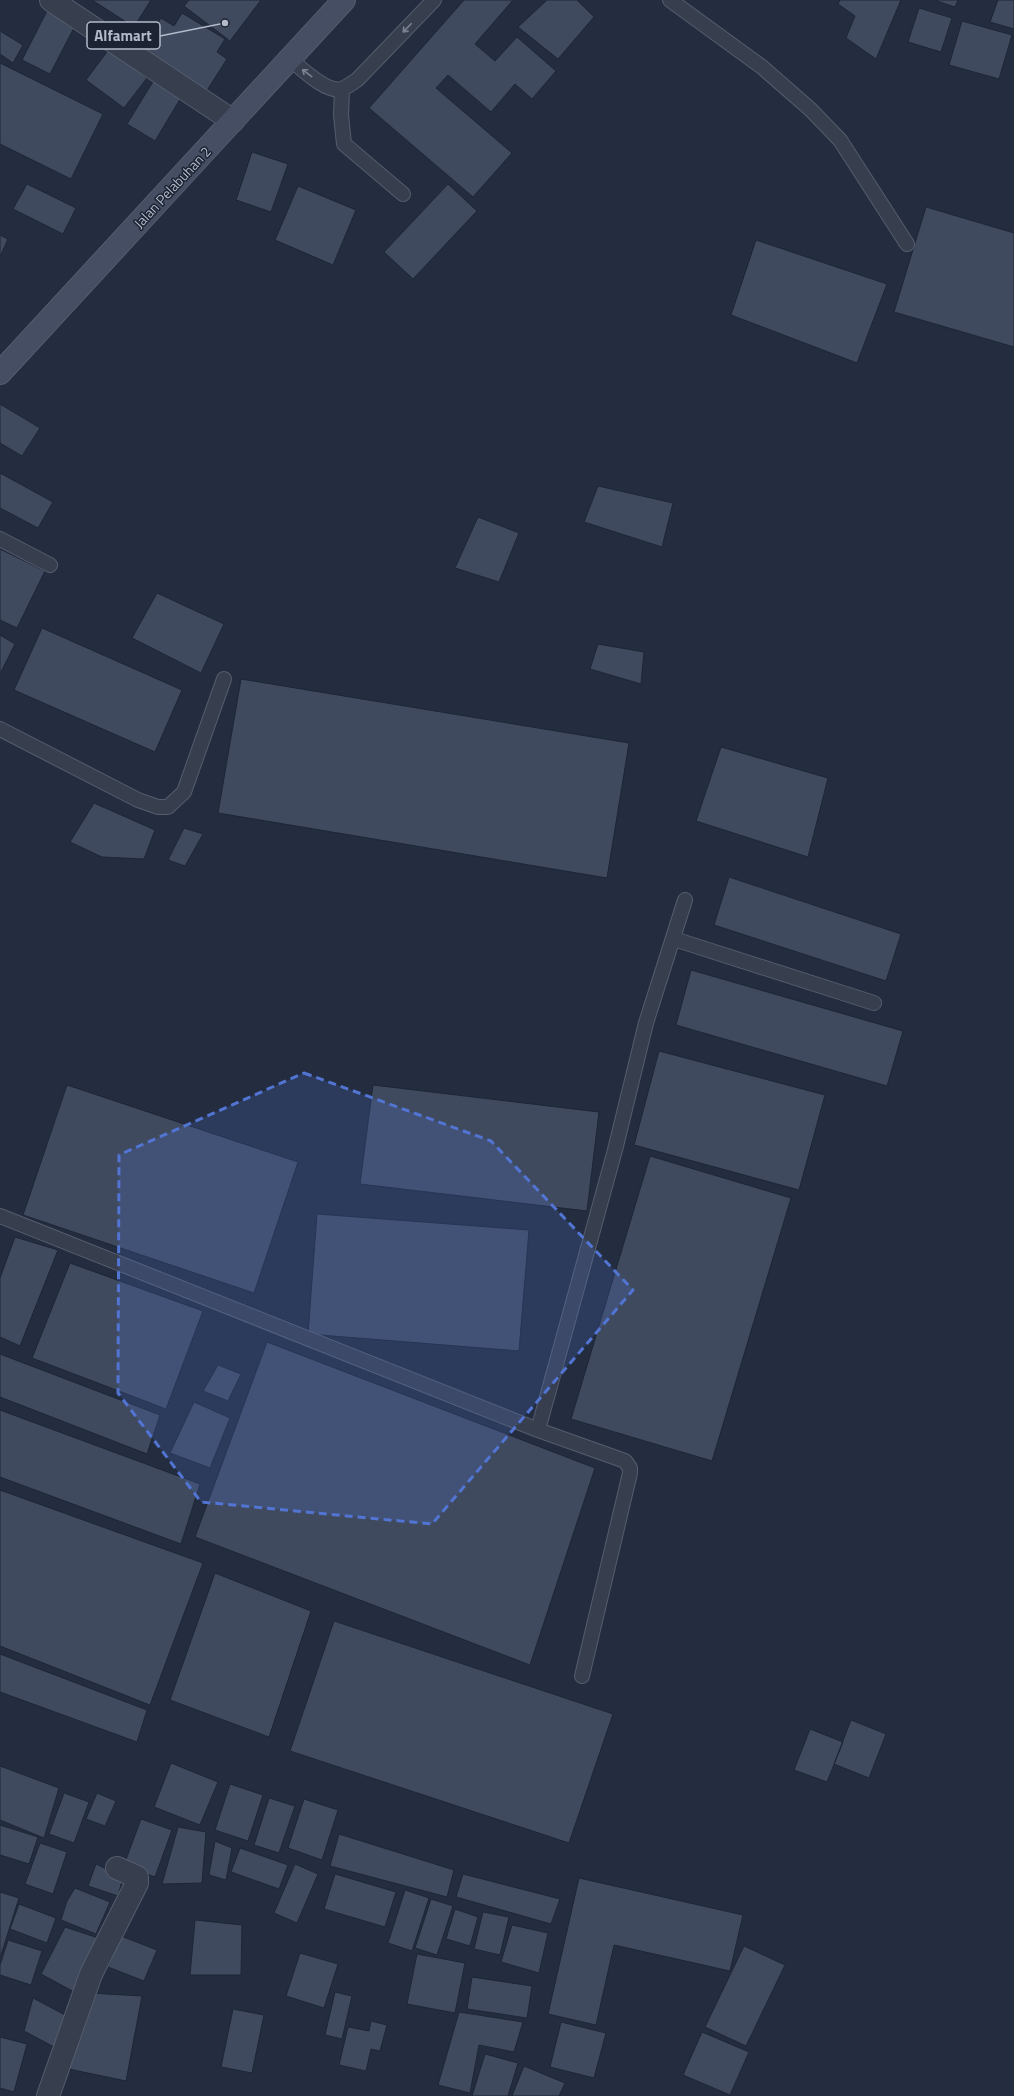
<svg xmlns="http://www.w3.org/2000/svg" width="1014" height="2096" font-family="'Titillium Web',sans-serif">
<rect width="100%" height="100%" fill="#232d3f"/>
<!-- building -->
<path fill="#3f4a5f" stroke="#1e2636" d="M92 0H151L134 27Z
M189 0H261L230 41 184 6Z
M464 0H513L475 44 495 61 517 37 556 71 532 99 515 84 491 112 448 75 436 88 512 153 473 197 369 108Z
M547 0H577L594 17 558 59 518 27Z
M840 0H901L876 59 846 38 855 16 838 4Z
M934 0H958L955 7Z
M998 0H1014V29L990 22Z
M919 8 952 18 941 52 908 42Z
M48 9 76 24 50 74 22 60Z
M182 13 225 39 217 52 227 59 206 92 140 51 161 18 174 26Z
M962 21 1012 35 999 79 949 65Z
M0 31 23 45 13 63 0 54Z
M109 49 147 78 124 108 86 80Z
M0 63 103 114 71 179 0 144Z
M154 80 182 96 155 141 127 124Z
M252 152 288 164 271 212 236 200Z
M27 184 76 208 63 234 13 209Z
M448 184 477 211 413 279 384 252Z
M298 186 356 210 333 265 275 240Z
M926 207 1014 233V347L894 312Z
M0 235 8 239 0 257Z
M756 240 887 284 857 363 731 315Z
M0 404 40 428 22 456 0 443Z
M0 473 53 502 38 528 0 508Z
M598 486 673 503 662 547 584 522Z
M478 517 519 533 499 582 455 568Z
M0 549 45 571 17 628 0 620Z
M157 593 224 624 201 673 132 638Z
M42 628 182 690 155 752 14 690Z
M0 635 15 644 0 674Z
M598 644 644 652 641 684 590 669Z
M241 679 629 743 607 878 218 813Z
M721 747 828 778 808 857 696 821Z
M94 803 155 830 144 859 102 857 70 842Z
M184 828 203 834 185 866 168 860Z
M729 877 901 934 886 981 714 925Z
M691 970 903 1031 887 1086 676 1025Z
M659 1051 825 1095 799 1190 634 1145Z
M67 1085 298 1162 254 1293 23 1215Z
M373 1085 599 1112 587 1211 360 1184Z
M650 1156 791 1198 712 1461 571 1419Z
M317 1214 529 1230 519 1351 308 1334Z
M15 1237 58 1250 20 1346 0 1337V1278Z
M70 1263 203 1311 166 1409 32 1358Z
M267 1342 595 1468 530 1665 195 1537Z
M0 1354 160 1415 147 1454 0 1397Z
M218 1365 241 1374 228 1401 203 1391Z
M194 1402 230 1418 210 1468 170 1453Z
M0 1410 200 1484 181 1544 0 1477Z
M0 1490 203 1563 150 1705 0 1646Z
M215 1573 311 1611 269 1737 170 1700Z
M334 1621 613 1714 569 1843 290 1751Z
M0 1654 147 1710 137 1742 0 1692Z
M851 1720 886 1734 869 1778 834 1764Z
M810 1729 843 1742 827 1782 794 1770Z
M171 1763 218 1782 200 1825 154 1807Z
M0 1766 59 1788 44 1838 0 1820Z
M230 1784 263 1795 248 1841 215 1830Z
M64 1793 89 1802 74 1843 49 1834Z
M97 1793 116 1801 105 1826 86 1819Z
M269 1798 295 1806 279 1853 254 1845Z
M304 1799 338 1810 322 1860 288 1848Z
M141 1819 172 1830 155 1877 124 1865Z
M0 1825 38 1837 29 1864 0 1855Z
M178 1827 206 1832 202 1883 162 1884Z
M339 1834 454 1870 447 1897 330 1866Z
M215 1841 232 1848 226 1880 209 1875Z
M40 1843 67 1852 53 1894 25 1884Z
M240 1848 288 1865 279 1889 231 1872Z
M96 1864 123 1877 118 1896 88 1886Z
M295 1864 318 1874 297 1923 274 1913Z
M335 1874 396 1892 385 1927 324 1909Z
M463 1874 560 1899 551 1924 456 1897Z
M579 1878 743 1915 730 1971 614 1945 596 2025 548 2014Z
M75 1888 110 1902 96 1934 61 1920 67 1901Z
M405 1890 429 1898 412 1951 388 1943Z
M0 1892 19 1898 1 1955H0Z
M431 1899 453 1906 437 1955 415 1948Z
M19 1904 56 1918 47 1943 10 1929Z
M455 1909 478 1917 470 1946 446 1939Z
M483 1912 509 1917 500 1955 474 1949Z
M195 1920 242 1925 241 1975H190Z
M512 1925 548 1933 539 1973 501 1962Z
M65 1927 98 1938 78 1994 41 1974Z
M121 1936 157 1950 144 1981 108 1967Z
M8 1940 42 1951 31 1985 0 1975V1965Z
M744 1946 785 1965 746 2046 705 2027Z
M300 1953 338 1964 324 2008 286 1996Z
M417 1954 465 1963 455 2013 407 2004Z
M472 1977 532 1986 527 2018 467 2009Z
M335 1992 352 1996 342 2039 325 2035Z
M90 1993 142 1996 126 2081 64 2068Z
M33 1998 65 2015 56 2048 24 2031Z
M233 2009 264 2015 252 2073 221 2067Z
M459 2012 523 2022 514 2052 479 2045 470 2093 438 2085Z
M371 2021 387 2025 380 2051 371 2049 366 2071 339 2065 348 2027 369 2031Z
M561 2022 606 2033 594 2078 550 2067Z
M702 2032 749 2052 730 2095 683 2075Z
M0 2037 27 2044 14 2092 0 2088Z
M485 2054 518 2063 508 2096H472Z
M524 2066 565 2083 559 2096H512Z"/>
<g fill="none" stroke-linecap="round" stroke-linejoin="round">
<defs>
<path id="lane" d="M670 0 762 67 810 109 840 140 907 244
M290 59C301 68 326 93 341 89 346 88 352 83 357 80L434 0
M342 89 341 115 344 144 403 194
M0 539 50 565
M0 729 138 800 158 807H168L184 792 224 679
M674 939 874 1003
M0 1216 538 1430 625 1461 630 1468V1473L582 1676
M538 1430 615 1150 646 1023 685 900"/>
<path id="street" d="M51 0 233 121
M48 2096 91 1974 137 1883V1877L117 1868"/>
<path id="secondary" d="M0 373 344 0"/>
</defs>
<!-- lane casing -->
<use href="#lane" stroke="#555d6d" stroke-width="16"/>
<!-- street casing -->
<use href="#street" stroke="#555d6d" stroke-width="24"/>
<!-- secondary casing -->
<use href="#secondary" stroke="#555d6d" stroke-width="24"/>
<!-- lane -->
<use href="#lane" stroke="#373f4f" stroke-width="14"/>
<!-- street -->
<use href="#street" stroke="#373f4f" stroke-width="22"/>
<!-- secondary -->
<use href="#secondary" stroke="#454e62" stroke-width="22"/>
</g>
<!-- one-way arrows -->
<defs><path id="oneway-shaft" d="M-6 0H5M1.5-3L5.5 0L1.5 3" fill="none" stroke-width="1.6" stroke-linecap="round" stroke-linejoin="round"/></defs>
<g stroke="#7b8393">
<use href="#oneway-shaft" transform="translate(407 28) rotate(134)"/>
<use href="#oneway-shaft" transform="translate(307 73) rotate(-143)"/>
</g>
<!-- marked area -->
<path fill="#5274d3" fill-opacity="0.2" stroke="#5274d3" stroke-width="3" stroke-dasharray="8 5" stroke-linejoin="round" d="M304 1073 491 1141 633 1290 432 1524 201 1502 118 1393 119 1155Z"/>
<g text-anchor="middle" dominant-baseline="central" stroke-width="3" stroke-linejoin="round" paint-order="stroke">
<!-- street labels -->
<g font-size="14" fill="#b3baca" stroke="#1c2434">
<text transform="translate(172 187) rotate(-47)">Jalan Pelabuhan 2</text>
</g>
</g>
<!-- callouts -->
<path fill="none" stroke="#b3baca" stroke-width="1.5" d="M225 23L160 36"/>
<circle fill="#b3baca" stroke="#1c2434" stroke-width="1.5" cx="225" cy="23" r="4"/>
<rect fill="#1c2434" stroke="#b3baca" stroke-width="1.5" x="87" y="22" width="73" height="27" rx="4"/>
<g font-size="15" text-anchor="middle" font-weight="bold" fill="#b3baca">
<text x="123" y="41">Alfamart</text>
</g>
</svg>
